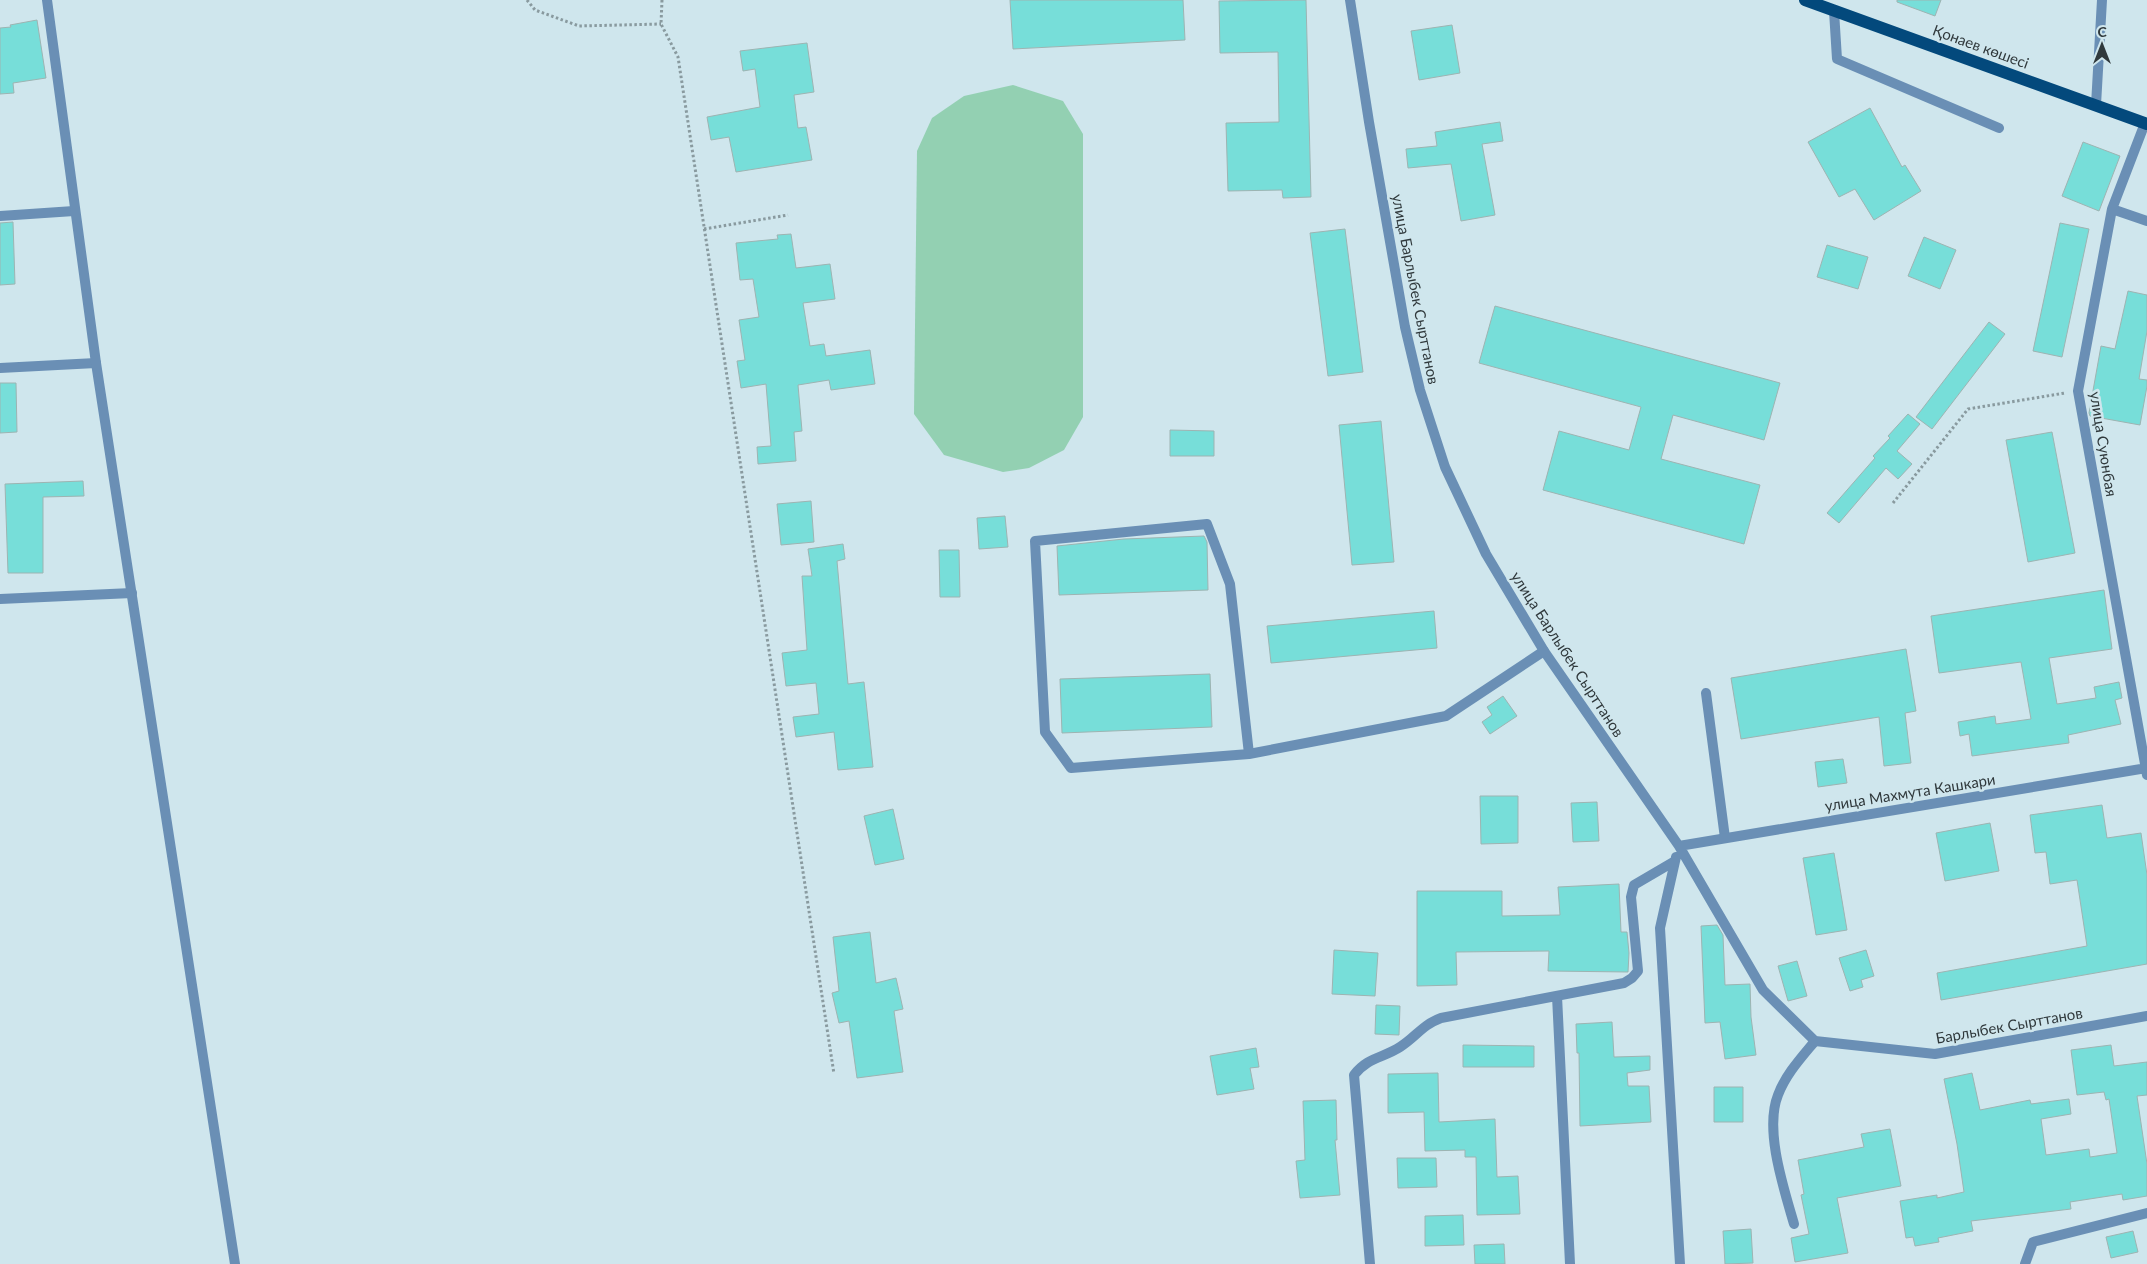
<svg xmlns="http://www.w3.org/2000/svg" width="2147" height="1264" font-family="Lato,sans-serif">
<rect width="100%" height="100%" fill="#cfe6ed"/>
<!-- green -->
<path fill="#93d0b2" d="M1013 85 1063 101 1083 134V417L1064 450 1029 468 1003 472 944 455 914 414 917 151 932 118 964 96Z"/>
<!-- building -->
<path fill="#77ded9" stroke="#9db4b2" d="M1010 0H1183L1185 40 1013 49Z
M1306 0 1311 197 1283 198 1282 190 1228 191 1226 123 1279 122 1278 52 1220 53 1219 1Z
M1897 0H1941L1935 16 1897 2Z
M37 20 46 78 13 83 14 93 0 94V28L11 27 10 25Z
M1452 25 1460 73 1419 80 1411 31Z
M807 43 814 92 794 95 798 128 806 127 812 160 736 172 729 137 711 140 707 117 760 107 755 69 743 71 740 51Z
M1870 108 1902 167 1905 165 1921 191 1874 220 1855 189 1839 197 1808 142Z
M1500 122 1503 141 1482 144 1495 215 1461 221 1451 164 1408 168 1406 149 1437 146 1435 132Z
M2083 142 2120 156 2099 211 2062 196Z
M13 222 15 284 0 285V223Z
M2060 223 2089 229 2062 357 2033 351Z
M1345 229 1363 372 1328 376 1310 233Z
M791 234 796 268 830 264 835 299 803 303 810 346 824 344 826 356 870 350 875 384 831 390 829 380 798 385 802 431 794 432 796 461 758 464 757 447 771 446 766 384 741 388 737 361 745 360 739 320 759 317 753 279 740 280 736 243 778 239 777 235Z
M1924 237 1956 250 1940 289 1908 276Z
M1827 245 1868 257 1858 289 1817 277Z
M2128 291 2147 295V331L2139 379 2147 380V386L2140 425 2090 416 2089 413 2101 346 2115 349Z
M1495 306 1780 383 1764 440 1673 415 1661 459 1760 485 1744 544 1543 490 1559 431 1629 450 1641 407 1479 363Z
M1989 322 2005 334 1932 429 1916 417Z
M0 383H16L17 432 0 433Z
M1908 414 1920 424 1897 451 1912 464 1898 479 1886 468 1839 523 1827 513 1875 458 1873 456 1890 438 1888 436Z
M1381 421 1394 562 1352 565 1339 425Z
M1170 430 1214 431V456H1170Z
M2052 432 2075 553 2028 562 2006 440Z
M83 481 84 496 43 497V573H8L5 484Z
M811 501 814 542 781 545 777 504Z
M1005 516 1008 547 979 549 977 518Z
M1204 536 1207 542 1208 590 1059 595 1057 546 1124 539Z
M843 544 845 559 837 561 848 684 864 682 873 767 838 770 834 732 796 737 793 717 819 714 816 683 786 686 782 653 807 650 802 576H812L808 549Z
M939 550H959L960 597H940Z
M2104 590 2112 649 2049 658 2057 704 2096 698 2094 687 2119 682 2122 698 2115 700 2121 724 2068 735 2069 743 1972 756 1969 734 1960 736 1958 722 1995 716 1996 724 2031 719 2021 662 1939 673 1931 616Z
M1434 611 1437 648 1271 663 1267 626Z
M1906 649 1916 711 1905 713 1911 763 1884 766 1879 717 1741 739 1731 678Z
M1210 674 1212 727 1062 733 1060 679Z
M1503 696 1517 716 1490 734 1482 722 1492 715 1487 707Z
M1843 759 1847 783 1818 787 1815 762Z
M1480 796H1518V843L1481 844Z
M1597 802 1599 841 1573 842 1571 803Z
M2102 805 2107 838 2141 833 2147 875V964L1941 1000 1937 973 2087 946 2077 880 2050 884 2046 852 2035 853 2030 815Z
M893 809 904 859 875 865 864 816Z
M1990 823 1999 871 1945 881 1936 833Z
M1834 853 1847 930 1816 935 1803 858Z
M1619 884 1621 932H1627L1629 953 1628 972 1548 971 1549 951 1456 952 1457 985 1417 986V891H1502V916L1560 915 1558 887Z
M1717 925 1723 935 1725 985 1750 984 1751 1017 1756 1055 1725 1059 1720 1022 1705 1023 1701 926Z
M870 932 876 983 896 978 903 1009 894 1011 903 1072 857 1078 849 1021 839 1023 832 993 839 991 833 937Z
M1334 950 1378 953 1375 996 1332 994Z
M1866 950 1874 976 1861 980 1863 987 1850 991 1839 958Z
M1797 961 1807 996 1788 1001 1778 966Z
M1376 1005 1400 1006 1399 1035 1375 1034Z
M1612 1022 1614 1057 1650 1056V1070L1627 1073 1628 1086H1649L1651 1122 1580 1126 1579 1053H1577L1576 1024Z
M1463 1045 1534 1046V1067H1463Z
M2111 1045 2114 1066 2147 1062V1095L2137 1096 2147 1164V1196L2123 1200 2122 1194 2070 1202 2071 1209 1971 1221 1973 1231 1938 1238 1939 1242 1915 1246 1913 1237 1906 1238 1900 1201 1937 1195V1198L1964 1192 1957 1144 1944 1079 1972 1073 1980 1110 2030 1100 2031 1104 2069 1099 2071 1114 2041 1119 2046 1155 2089 1149 2090 1157 2117 1153 2109 1099 2106 1100 2104 1092 2077 1095 2071 1050Z
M1256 1048 1259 1067 1250 1068 1254 1089 1217 1095 1210 1056Z
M1438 1073 1439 1122 1495 1119 1497 1177 1518 1176 1520 1214 1477 1215 1476 1157H1465V1150L1425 1151 1424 1112 1388 1113V1074Z
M1714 1087H1743V1122H1714Z
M1336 1100 1337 1140H1335L1340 1195 1300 1198 1296 1161 1305 1160 1303 1101Z
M1890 1129 1901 1186 1837 1198 1848 1253 1795 1262 1791 1238 1809 1234 1801 1195 1804 1194 1798 1160 1864 1147 1861 1134Z
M1397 1158H1436L1437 1187 1398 1188Z
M1463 1215 1464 1245 1425 1246V1216Z
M1751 1229 1753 1263 1725 1264 1723 1231Z
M2133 1231 2138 1252 2111 1258 2106 1237Z
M1504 1244 1505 1264H1475L1474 1245Z"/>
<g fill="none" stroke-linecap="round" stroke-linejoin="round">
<!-- path -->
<path stroke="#899a9f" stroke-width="3" stroke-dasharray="2.5 2.5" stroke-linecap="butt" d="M527 0 535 10 579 26 661 24
M662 0 661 24 678 57 834 1074
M704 229 788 215
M1893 503 1968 409 2065 393"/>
<!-- service -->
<path stroke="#6a8fb5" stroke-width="10" d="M1834 11 1837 59 1999 128
M1706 693 1725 838
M1249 754 1230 584 1207 524 1035 541 1045 732 1071 768 1249 754 1446 716 1544 651
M1794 1224C1784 1189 1764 1130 1778 1095 1786 1074 1801 1058 1815 1041"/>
<!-- minor -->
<path stroke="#6a8fb5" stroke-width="10" d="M1350 0 1369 122 1405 327 1420 390 1445 467 1486 554 1544 651 1679 846 1763 990 1815 1041 1935 1054 2147 1016
M2096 105 2102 0
M2145 123 2112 209 2078 391 2147 775
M2112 209 2147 221
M0 216 74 211
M0 368 96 363
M0 599 132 593
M1679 846 2147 768
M1676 857 1660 928 1680 1264
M1557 996 1570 1264
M1370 1264 1354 1075C1368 1057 1383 1058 1400 1047 1416 1037 1422 1025 1441 1018L1624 983 1632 978 1638 971 1631 897 1634 885 1675 861
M2025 1264 2033 1242 2147 1213"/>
<!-- tertiary -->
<path stroke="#6a8fb5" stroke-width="10" d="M47 0 96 363 235 1264"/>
<!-- primary -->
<path stroke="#03497c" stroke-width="12" d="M1805 0 2147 124"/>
</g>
<g text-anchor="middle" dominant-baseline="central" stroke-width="5" stroke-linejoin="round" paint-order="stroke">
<!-- street labels -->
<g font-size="15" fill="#30393c" stroke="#cfe6ed">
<text transform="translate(1981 46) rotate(20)">Қонаев көшесі</text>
<text transform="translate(1416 289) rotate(79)">улица Барлыбек Сырттанов</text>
<text transform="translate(2104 444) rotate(81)">улица Суюнбая</text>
<text transform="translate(1568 654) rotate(57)">улица Барлыбек Сырттанов</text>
<text transform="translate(1910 792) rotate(-9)">улица Махмута Кашкари</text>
<text transform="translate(2009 1025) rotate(-10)">Барлыбек Сырттанов</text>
</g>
</g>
<!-- north arrow -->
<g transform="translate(2102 45)" stroke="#cfe6ed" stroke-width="4" paint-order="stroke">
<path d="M0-4L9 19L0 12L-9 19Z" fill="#30393c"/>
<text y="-8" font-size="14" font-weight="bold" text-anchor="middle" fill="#30393c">С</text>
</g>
</svg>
